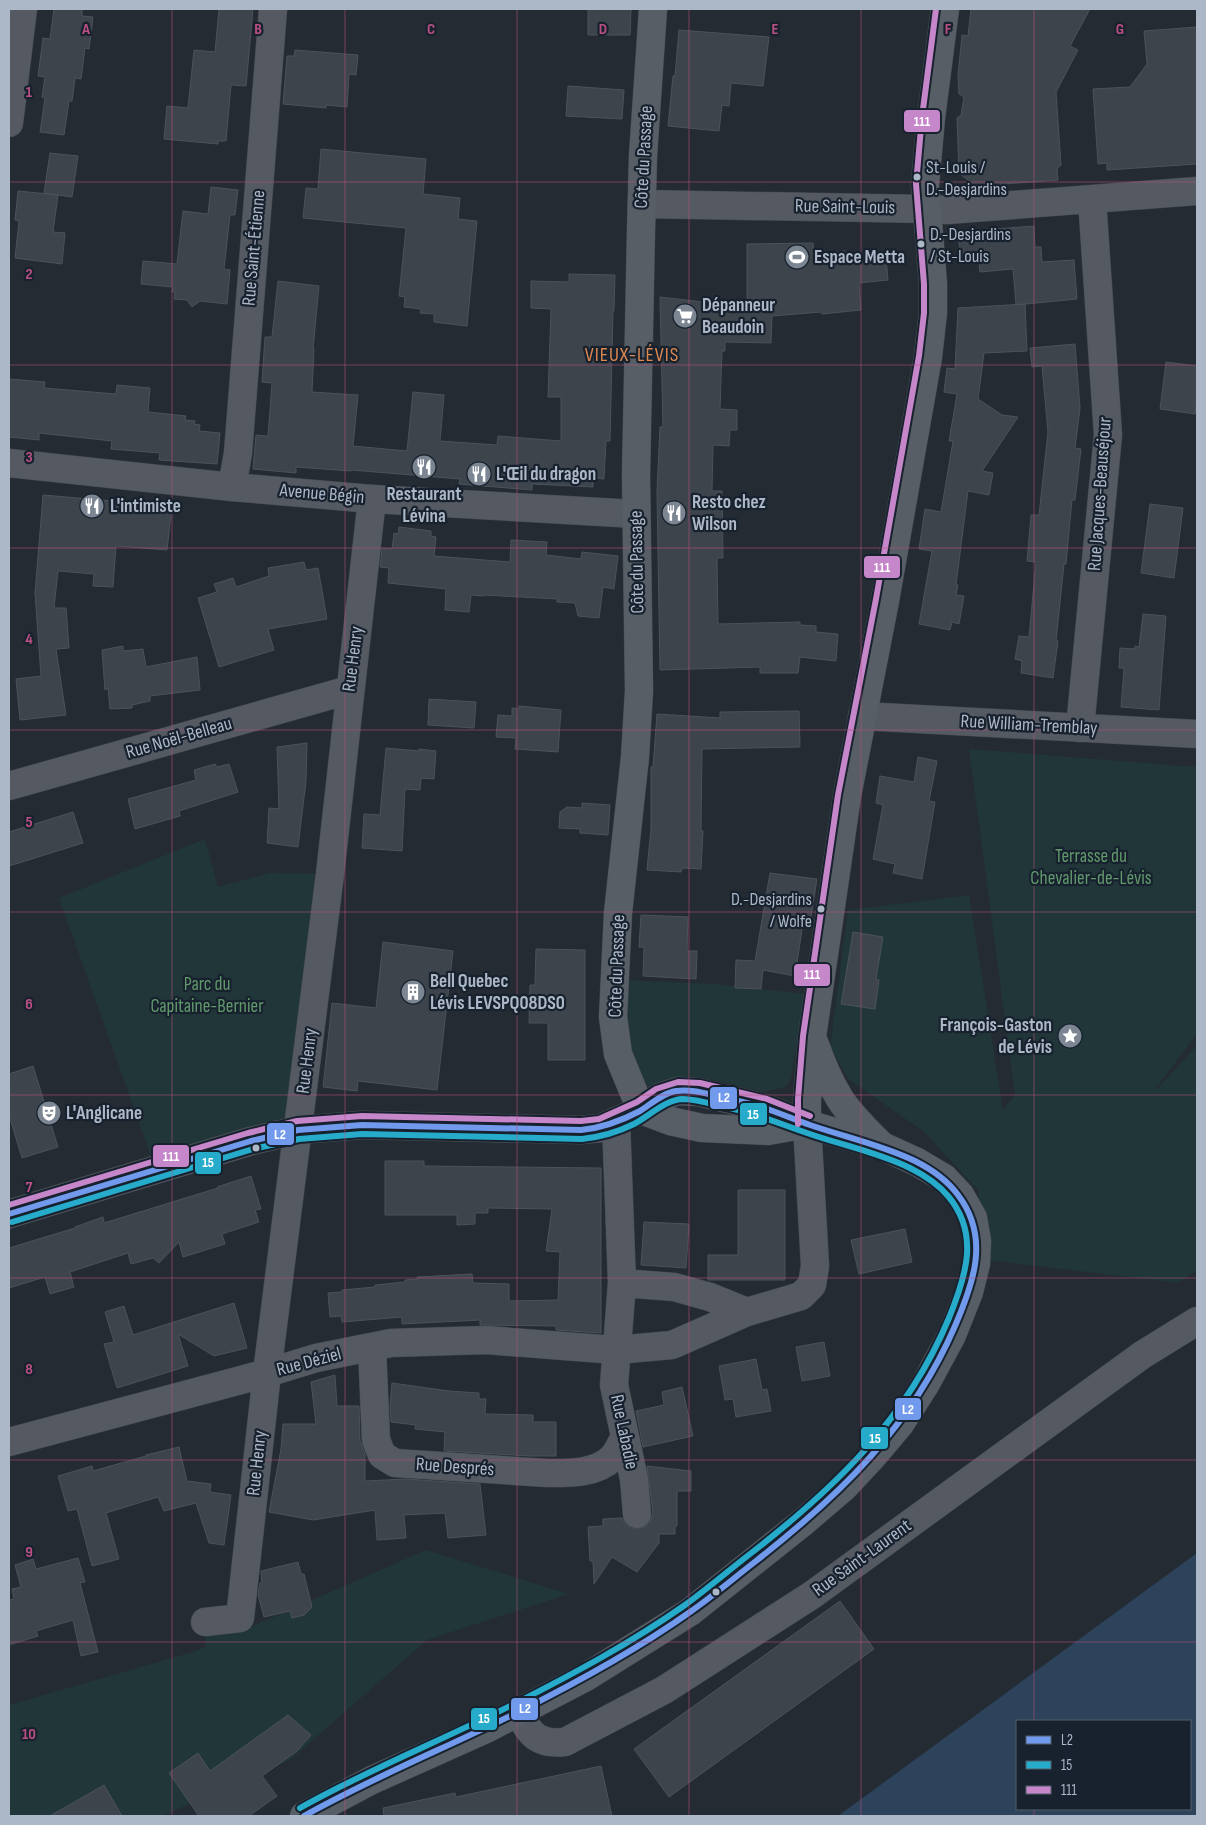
<svg xmlns="http://www.w3.org/2000/svg" width="1206" height="1825" font-family="'Sofia Sans Condensed',sans-serif">
<rect width="100%" height="100%" fill="#242b33"/>
<!-- green -->
<path fill="#213639" d="M969 749 1197 767V1034L1156 1088 1157 1089 1197 1045V1270L1178 1283 988 1260 978 1190 923 1131 848 1079 830 1047 848 910 969 895 1003 1110 1015 1095Z
M205 839 218 887 270 873 330 874 298 1128 152 1159 59 898Z
M624 980 714 984 805 994 791 1079 785 1087 763 1092 714 1080 682 1077 653 1086H642L631 1072Z
M426 1550 569 1594 427 1640 290 1760 162 1816H9V1705L196 1651 206 1646 205 1622 244 1630Z"/>
<!-- water -->
<path fill="#2d435c" fill-rule="evenodd" d="M1197 1553V1816H838ZM1017 1721H1190V1809H1017Z"/>
<!-- building -->
<path fill="#3e444c" stroke="#4b525c" d="M54 9H82V16L93 17 89 49 85 48 81 79 75 78 72 101H69L64 135 40 132 45 98 42 97 45 77 38 76 43 38 50 39Z
M219 9H253L246 86 231 85 226 141H218V144L164 139 167 106 188 108 194 50 215 52Z
M588 9H631L630 35H588Z
M971 9H1090L1070 46 1078 50 1056 92 1061 165 1057 169 1058 180 976 186 959 173 957 118 961 115 964 97 959 94 958 76 962 35 968 36Z
M1197 27V164L1107 170V163L1098 164 1093 89 1130 87 1147 64 1144 31Z
M679 30 769 37 763 86 731 83 729 106 722 105 719 131 668 126 673 76H675Z
M295 50 358 55 356 75 349 74 347 107 326 105V108L283 104 287 56H294Z
M568 86 624 90 622 119 566 116Z
M321 149 426 159 423 194 460 198 458 219 477 221 467 326 434 322V314L420 313 421 309 404 307 405 297 399 296 406 228 303 218 306 188 318 189Z
M50 153 78 156 72 197 44 193Z
M211 187 238 190 235 215H230L224 269 230 270 227 304 200 301 192 307 187 300 174 299 175 292H172L173 287 141 284 143 261 177 264 183 211 208 214Z
M18 191 58 195 53 232 65 233 62 264 15 258 19 221 15 220Z
M1034 226 1035 247H1041L1042 262 1074 260 1077 299 1016 305 1013 269 980 272 979 260 961 262 958 232Z
M813 243 814 254 845 251 846 263 886 258 888 280 859 283 861 310 822 314 821 312 772 316 771 343 725 342V351H722L720 409 737 410V430H730L729 446 713 445 712 491H722L723 558H717L718 624 800 622V625L816 626V632L838 634 836 661 800 657 798 673H760V667L660 670 657 492 660 427H663L660 297 747 307V244Z
M569 274 615 275 614 311H613L610 441H606L604 479 593 478V487L532 484V490L459 484 460 479 351 470V471L296 467V473L253 469 256 435 268 436 272 383 262 382 265 337H272L278 281 319 286 313 349H314L312 392 358 395 353 446 407 451 413 392 444 395 440 441 497 445 498 436 561 441V397H548L551 309 531 308V281L569 282Z
M1025 304 1027 351 984 353 978 399 1002 415 1018 417 982 471 993 473 989 495 968 491 956 585H958L956 595 964 596 959 624 952 622 950 630 919 624 932 551 919 549 925 509 941 512 953 441H949L957 394 944 392 947 368 955 369 958 308Z
M1075 344 1080 408 1075 448 1081 449 1075 500H1072L1066 564H1064L1056 641H1058L1053 678 1021 673 1022 661 1015 659 1019 636 1029 637 1036 562 1027 561 1031 515H1039L1048 432 1042 366 1032 367 1030 348Z
M1166 362 1197 366V394L1195 414 1160 409Z
M9 379 45 382 44 388 116 394 117 385 150 388 148 412 186 416 185 420 195 421 194 424 200 425 199 431 220 433 217 464 159 460 160 453 111 449 112 441 39 433V440L9 437Z
M43 495 172 506 167 550 116 546 113 587 93 586 94 574 58 571 54 608H66L69 648 56 649 66 715 20 720 16 679 41 676 35 593Z
M1150 504 1183 508 1174 578 1141 573Z
M399 527 431 531V536L436 537 434 556 510 562 511 540 547 542 546 555 581 559 582 552 618 556 614 589 603 587 599 618 578 616 575 603 557 602V599L484 595V596L471 595 469 612 445 610 446 589 388 583 389 568 380 567 382 548 392 549 394 533 398 534Z
M304 562 306 570 318 568 327 619 268 629 274 650 219 667 198 598 217 592 214 584 233 578 236 587 269 576 268 568Z
M1143 614 1166 616 1159 710 1121 707 1124 668H1119L1120 648 1135 649V646L1139 647Z
M123 646V651L143 649 146 667 197 657 200 690 150 696V701L132 705V708L110 709 108 688 105 690 102 650Z
M429 699 476 702 474 728 428 725Z
M519 706 561 710 558 752 515 749 516 738 496 737 498 715 512 716V708L519 709Z
M799 711 800 747 702 749 701 831H703L701 869 682 868 681 872 647 870 651 828V767H653L657 714 720 718V712Z
M307 743 306 781 298 847 267 843 269 808 279 809 277 747Z
M386 748 419 751V749L436 751 434 779 421 778 420 790 405 789 402 851 362 848 364 814 380 815Z
M918 757 937 761 929 801 935 802 922 879 893 873 895 864 873 859 883 805 876 803 880 776 914 782Z
M215 764 217 767 229 764 238 792 179 811 180 816 135 829 128 799 196 780 194 770Z
M582 803 610 805 608 835 580 833V829L559 828 560 812 567 807 582 808Z
M73 812 83 843 9 866V832Z
M770 873 817 879 810 923H803L795 976 763 970 761 989 735 988 736 960 755 961Z
M641 915 688 917 687 951H697L696 979 643 976 644 947H639Z
M853 932 883 937 876 979 879 980 875 1009 841 1004Z
M383 942 453 951 437 1090 358 1081 357 1091 323 1087 332 1003 376 1008Z
M536 949 585 950V1060H548V1023H529L530 985H535Z
M33 1066 58 1147 22 1158 9 1115V1074Z
M385 1161H424V1166L601 1168V1333L556 1330V1326L480 1325V1320L402 1324V1317L342 1322 341 1316 330 1317 328 1293 342 1292V1290L375 1287V1285L405 1282V1280L418 1279 417 1277 472 1274 473 1283 509 1284V1301L558 1300 560 1252 546 1251 552 1209 488 1208V1213H475V1224L457 1225V1215H385Z
M251 1176 261 1209 255 1210 259 1222 222 1234 225 1244 183 1257 179 1242 159 1263 153 1258 131 1264 128 1253 70 1272 74 1287 50 1294 45 1277 9 1288V1248L75 1228V1227L103 1217 104 1223 218 1188 217 1187Z
M738 1190H785V1280H708V1255H738Z
M644 1222 689 1224 686 1268 641 1265Z
M905 1229 912 1262 859 1274 851 1240Z
M234 1303 247 1348 214 1356 178 1334 188 1366 117 1388 104 1344 114 1342 105 1312 124 1306 133 1335Z
M824 1342 830 1376 802 1381 796 1347Z
M756 1359 762 1390 767 1389 771 1411 736 1417 733 1399 725 1400 719 1366Z
M335 1375 337 1406H359L360 1441 365 1454V1481L406 1479 480 1484 486 1535 448 1538 445 1513 404 1515 406 1538 377 1540 375 1510 313 1520 269 1512 281 1449 283 1424H316L311 1382Z
M392 1383 449 1391 479 1393V1399H486L485 1414 533 1415V1422H556V1456H530L444 1451 445 1432 415 1429 416 1425 391 1422 390 1405Z
M682 1387 693 1436 643 1447 636 1411 664 1405 662 1392Z
M179 1447 187 1481 211 1484 210 1492 231 1495 224 1545 209 1543 196 1503 164 1511 158 1497 106 1513 119 1559 92 1566 77 1509 68 1511 58 1476 92 1466 93 1471 146 1456V1455Z
M647 1466 691 1471V1491H677V1526H675V1534H659V1543L637 1572 612 1557 594 1584 593 1561H590L588 1527 603 1526V1519L622 1518 625 1523 631 1528 639 1529 646 1526 651 1520 653 1513Z
M78 1558 85 1582 80 1583 98 1652 81 1656 73 1620 36 1631 38 1636 9 1645V1600L14 1599 12 1589 21 1587 15 1565 33 1559 36 1569Z
M298 1562 301 1574H304L312 1607 304 1615 292 1618 290 1611 264 1617 258 1595 260 1583H262L261 1571Z
M840 1601 874 1649 669 1797 634 1749Z
M288 1715 311 1735 297 1751 262 1776 277 1796 249 1816H199L169 1773 198 1753 210 1771Z
M601 1766 612 1816H384L383 1808 455 1793 456 1797Z
M104 1785 122 1816H50Z"/>
<g fill="none" stroke-linecap="round" stroke-linejoin="round">
<defs>
<path id="minor" d="M9 123 23 9
M927 209 947 210 1197 191
M232 487 238 453 273 9
M862 716 1197 734
M1080 728 1108 435 1092 199
M9 786 349 690
M616 1121 622 1283 614 1385 634 1479 637 1514
M622 1283 674 1287 710 1297 747 1312
M372 1347 376 1440 382 1455 395 1463 547 1473C568 1473 596 1474 612 1458 617 1453 621 1444 624 1438
M9 1442 267 1373 316 1358 391 1343 486 1340 616 1350 672 1345 747 1312 801 1296 812 1285 815 1266 807 1124
M205 1622 240 1618 267 1373 330 874 372 499"/>
<path id="tertiary" d="M642 204 927 209
M9 463 232 487 372 499 636 514
M9 1214 251 1141 298 1130 362 1125 581 1130 601 1128 641 1110 660 1097 678 1091 698 1092 765 1108 807 1124
M519 1712C529 1735 539 1745 565 1742L664 1690 812 1595 1142 1355 1197 1321"/>
<path id="secondary" d="M814 1042C821 1062 829 1081 840 1099 851 1116 867 1131 881 1145
M807 1124V1100L812 1037 847 796 885 601 928 357 933 313V284L925 185 931 118 945 9
M304 1816 372 1780 486 1729 586 1677 690 1612 802 1523 844 1487 872 1457 900 1424 925 1385 952 1335 969 1292 976 1264 977 1241 973 1218 960 1195 944 1178 917 1162 882 1146 807 1124 768 1131 702 1128 670 1121 641 1110 618 1054 613 1017 618 913 635 757 639 691 636 475 641 231 643 156 653 9"/>
</defs>
<!-- minor casing -->
<use href="#minor" stroke="#42474e" stroke-width="29"/>
<!-- tertiary casing -->
<use href="#tertiary" stroke="#42474e" stroke-width="29"/>
<!-- secondary casing -->
<use href="#secondary" stroke="#42474e" stroke-width="29"/>
<!-- minor -->
<use href="#minor" stroke="#545962" stroke-width="28"/>
<!-- tertiary -->
<use href="#tertiary" stroke="#545962" stroke-width="28"/>
<!-- secondary -->
<use href="#secondary" stroke="#585e66" stroke-width="28"/>
<defs>
<path id="bus-1" d="M9 1214 251 1141 298 1130 362 1125 581 1130C602 1128 621 1121 640 1111 651 1104 663 1093 676 1091 690 1089 704 1093 717 1096 733 1100 749 1103 764 1108 780 1113 795 1120 810 1125 845 1137 882 1145 915 1161 931 1169 947 1180 958 1195 990 1237 974 1282 955 1326 912 1426 840 1495 756 1561 734 1578 713 1596 690 1612 635 1651 576 1683 516 1713 446 1748 373 1777 304 1816"/>
<path id="bus-2" d="M12 1222 253 1149 299 1139 362 1134 582 1139C600 1137 618 1132 634 1124 649 1116 665 1100 682 1099 693 1099 705 1102 716 1105 731 1108 747 1112 762 1117 777 1122 792 1128 807 1133 841 1145 877 1152 910 1168 924 1175 938 1184 948 1196 980 1234 966 1276 949 1318 907 1419 835 1488 750 1554 728 1571 707 1589 685 1605 631 1643 573 1674 514 1704 443 1740 369 1769 300 1808"/>
<path id="bus-3" d="M798 1124V1099L803 1036 838 795 876 599 919 356 924 313V284L916 184 922 117 936 9
M9 1205 248 1133 297 1121 362 1116 581 1121 599 1119 637 1102 656 1089 678 1082 700 1083 767 1099 810 1116"/>
</defs>
<!-- bus-1 casing -->
<use href="#bus-1" stroke="#17222e" stroke-width="10"/>
<!-- bus-2 casing -->
<use href="#bus-2" stroke="#17222e" stroke-width="10"/>
<!-- bus-3 casing -->
<use href="#bus-3" stroke="#17222e" stroke-width="10"/>
<!-- bus-1 -->
<use href="#bus-1" stroke="#719aed" stroke-width="6"/>
<!-- bus-2 -->
<use href="#bus-2" stroke="#26abca" stroke-width="6"/>
<!-- bus-3 -->
<use href="#bus-3" stroke="#c686ca" stroke-width="6"/>
</g>
<!-- grid -->
<path fill="none" stroke="#ba5081" stroke-width="1" stroke-opacity="0.55" d="M172 9V1816M345 9V1816M517 9V1816M689 9V1816M861 9V1816M1034 9V1721M9 182H1197M9 365H1197M9 548H1197M9 730H1197M9 912H1197M9 1095H1197M9 1278H1197M9 1460H1197M9 1642H1197M1034 1809V1816"/>
<!-- icons -->
<defs>
<symbol id="stadium-disc" viewBox="-11 -11 22 22"><circle r="9.5" fill="#7c8693" stroke="#17222e"/><path d="M0-5a6.5 5 0 1 0 0 10a6.5 5 0 1 0 0-10ZM-3.5-1.8h7v3.6h-7Z" fill="#fff"/></symbol>
<symbol id="supermarket-disc" viewBox="-11 -11 22 22"><circle r="9.5" fill="#7c8693" stroke="#17222e"/><path d="M-6-5.5h2.5l.6 2H6L4.5 2H-2.5L-4.4-4H-6ZM-1.5 3.2a1.3 1.3 0 1 0 .1 0ZM3 3.2a1.3 1.3 0 1 0 .1 0Z" fill="#fff"/></symbol>
<symbol id="restaurant-disc" viewBox="-11 -11 22 22"><circle r="9.5" fill="#7c8693" stroke="#17222e"/><path d="M-5-6h1v4h1v-4h1v4h1v-4h1v5L-1.5 .5V6h-2V.5L-5-1ZM5-6V6H3V1.5H1.5Q1.5-4 5-6Z" fill="#fff"/></symbol>
<symbol id="building-disc" viewBox="-11 -11 22 22"><circle r="9.5" fill="#7c8693" stroke="#17222e"/><path d="M-4-6H4V6H1V3H-1V6H-4ZM-2.5-4.3h1.7v1.8h-1.7ZM.8-4.3h1.7v1.8H.8ZM-2.5-1h1.7V.8h-1.7ZM.8-1h1.7V.8H.8Z" fill="#fff"/></symbol>
<symbol id="sight-disc" viewBox="-11 -11 22 22"><circle r="9.5" fill="#7c8693" stroke="#17222e"/><path d="M0-6L1.8-2.2L6-1.7L2.9 1.2L3.7 5.4L0 3.3L-3.7 5.4L-2.9 1.2L-6-1.7L-1.8-2.2Z" fill="#fff"/></symbol>
<symbol id="theatre-disc" viewBox="-11 -11 22 22"><circle r="9.5" fill="#7c8693" stroke="#17222e"/><path d="M-5-5.5Q0-4 5-5.5V0Q5 5 0 6Q-5 5-5 0ZM-3.3-2.5H-1v1.5H-3.3ZM1-2.5H3.3v1.5H1ZM-2.8 1Q0 5.5 2.8 1Z" fill="#fff"/></symbol>
</defs>
<g fill-rule="evenodd">
<use href="#stadium-disc" x="783" y="243" width="28" height="28"/>
<use href="#supermarket-disc" x="671" y="302" width="28" height="28"/>
<use href="#restaurant-disc" x="410" y="453" width="28" height="28"/>
<use href="#restaurant-disc" x="465" y="460" width="28" height="28"/>
<use href="#restaurant-disc" x="78" y="492" width="28" height="28"/>
<use href="#restaurant-disc" x="660" y="499" width="28" height="28"/>
<use href="#building-disc" x="399" y="978" width="28" height="28"/>
<use href="#sight-disc" x="1056" y="1022" width="28" height="28"/>
<use href="#theatre-disc" x="35" y="1099" width="28" height="28"/>
</g>
<!-- markers -->
<g fill="#acb7c7" stroke="#17222e" stroke-width="2">
<circle cx="917" cy="177" r="4.5"/>
<circle cx="921" cy="244" r="4.5"/>
<circle cx="821" cy="909" r="4.5"/>
<circle cx="256" cy="1148" r="4.5"/>
<circle cx="716" cy="1592" r="4.5"/>
</g>
<g text-anchor="middle" dominant-baseline="central" stroke-width="4.5" stroke-linejoin="round" paint-order="stroke">
<!-- bus labels -->
<g font-size="18" fill="#acb7c7" stroke="#17222e" text-anchor="start">
<text x="926" y="167">St-Louis /<tspan x="926" dy="22">D.-Desjardins</tspan></text>
<text x="930" y="234">D.-Desjardins<tspan x="930" dy="22">/ St-Louis</tspan></text>
<text x="812" y="899" text-anchor="end">D.-Desjardins<tspan x="812" dy="22">/ Wolfe</tspan></text>
</g>
<!-- street labels -->
<g font-size="19" fill="#acb7c7" stroke="#17222e">
<text transform="translate(644 157) rotate(-87)">Côte du Passage</text>
<text transform="translate(845 207) rotate(1)">Rue Saint-Louis</text>
<text transform="translate(254 248) rotate(-85)">Rue Saint-Étienne</text>
<text transform="translate(322 494) rotate(5)">Avenue Bégin</text>
<text transform="translate(1100 494) rotate(-86)">Rue Jacques-Beauséjour</text>
<text transform="translate(637 562) rotate(-91)">Côte du Passage</text>
<text transform="translate(353 659) rotate(-83)">Rue Henry</text>
<text transform="translate(1029 725) rotate(3)">Rue William-Tremblay</text>
<text transform="translate(179 738) rotate(-16)">Rue Noël-Belleau</text>
<text transform="translate(617 966) rotate(-88)">Côte du Passage</text>
<text transform="translate(307 1061) rotate(-83)">Rue Henry</text>
<text transform="translate(309 1362) rotate(-15)">Rue Déziel</text>
<text transform="translate(624 1432) rotate(78)">Rue Labadie</text>
<text transform="translate(257 1463) rotate(-84)">Rue Henry</text>
<text transform="translate(455 1467) rotate(4)">Rue Després</text>
<text transform="translate(862 1558) rotate(-36)">Rue Saint-Laurent</text>
</g>
<!-- poi labels -->
<g font-size="19" font-weight="bold" fill="#acb7c7" stroke="#17222e" text-anchor="start">
<text x="814" y="257">Espace Metta</text>
<text x="702" y="305">Dépanneur<tspan x="702" dy="22">Beaudoin</tspan></text>
<text x="496" y="474">L'Œil du dragon</text>
<text x="424" y="494" text-anchor="middle">Restaurant<tspan x="424" dy="22">Lévina</tspan></text>
<text x="692" y="502">Resto chez<tspan x="692" dy="22">Wilson</tspan></text>
<text x="110" y="506">L'intimiste</text>
<text x="430" y="981">Bell Quebec<tspan x="430" dy="22">Lévis LEVSPQ08DS0</tspan></text>
<text x="1052" y="1025" text-anchor="end">François-Gaston<tspan x="1052" dy="22">de Lévis</tspan></text>
<text x="66" y="1113">L'Anglicane</text>
</g>
<!-- park labels -->
<g font-size="19" fill="#61996c" stroke="#17222e">
<text x="1091" y="856">Terrasse du<tspan x="1091" dy="22">Chevalier-de-Lévis</tspan></text>
<text x="207" y="984">Parc du<tspan x="207" dy="22">Capitaine-Bernier</tspan></text>
</g>
<!-- neighbourhood labels -->
<g font-size="20" letter-spacing="1" fill="#de8850" stroke="#17222e">
<text x="632" y="355">VIEUX-LÉVIS</text>
</g>
</g>
<g font-size="16" text-anchor="middle" font-weight="bold" fill="#ba5081" stroke="#17222e" stroke-width="4.5" stroke-linejoin="round" paint-order="stroke">
<text x="86" y="34">A</text>
<text x="258" y="34">B</text>
<text x="431" y="34">C</text>
<text x="603" y="34">D</text>
<text x="775" y="34">E</text>
<text x="948" y="34">F</text>
<text x="1120" y="34">G</text>
<text x="29" y="97">1</text>
<text x="29" y="279">2</text>
<text x="29" y="462">3</text>
<text x="29" y="644">4</text>
<text x="29" y="827">5</text>
<text x="29" y="1009">6</text>
<text x="29" y="1192">7</text>
<text x="29" y="1374">8</text>
<text x="29" y="1557">9</text>
<text x="29" y="1739">10</text>
</g>
<g stroke="#17222e" stroke-width="2">
<rect x="903" y="109" width="38" height="24" rx="5" fill="#c686ca"/>
<rect x="863" y="555" width="38" height="24" rx="5" fill="#c686ca"/>
<rect x="793" y="963" width="38" height="24" rx="5" fill="#c686ca"/>
<rect x="709" y="1086" width="29" height="24" rx="5" fill="#719aed"/>
<rect x="739" y="1102" width="29" height="24" rx="5" fill="#26abca"/>
<rect x="266" y="1122" width="29" height="24" rx="5" fill="#719aed"/>
<rect x="152" y="1144" width="38" height="24" rx="5" fill="#c686ca"/>
<rect x="194" y="1151" width="28" height="24" rx="5" fill="#26abca"/>
<rect x="894" y="1397" width="28" height="24" rx="5" fill="#719aed"/>
<rect x="860" y="1426" width="29" height="24" rx="5" fill="#26abca"/>
<rect x="510" y="1697" width="29" height="24" rx="5" fill="#719aed"/>
<rect x="470" y="1707" width="28" height="24" rx="5" fill="#26abca"/>
</g>
<g font-size="14" text-anchor="middle" font-weight="bold" fill="#fff">
<text x="922" y="126">111</text>
<text x="882" y="572">111</text>
<text x="812" y="979">111</text>
<text x="724" y="1102">L2</text>
<text x="753" y="1119">15</text>
<text x="280" y="1139">L2</text>
<text x="171" y="1161">111</text>
<text x="208" y="1167">15</text>
<text x="908" y="1414">L2</text>
<text x="875" y="1443">15</text>
<text x="525" y="1713">L2</text>
<text x="484" y="1723">15</text>
</g>
<!-- border -->
<rect width="1206" height="1825" fill="none" stroke="#acb7c7" stroke-width="20"/>
<!-- legend -->
<rect x="1016" y="1720" width="175" height="90" fill="#17222e" stroke="#535e6b"/>
<rect x="1026" y="1736" width="25" height="8" fill="#719aed" stroke="#535e6b"/>
<text x="1061" y="1745" font-size="15" fill="#acb7c7">L2</text>
<rect x="1026" y="1761" width="25" height="8" fill="#26abca" stroke="#535e6b"/>
<text x="1061" y="1770" font-size="15" fill="#acb7c7">15</text>
<rect x="1026" y="1786" width="25" height="8" fill="#c686ca" stroke="#535e6b"/>
<text x="1061" y="1795" font-size="15" fill="#acb7c7">111</text>
</svg>
